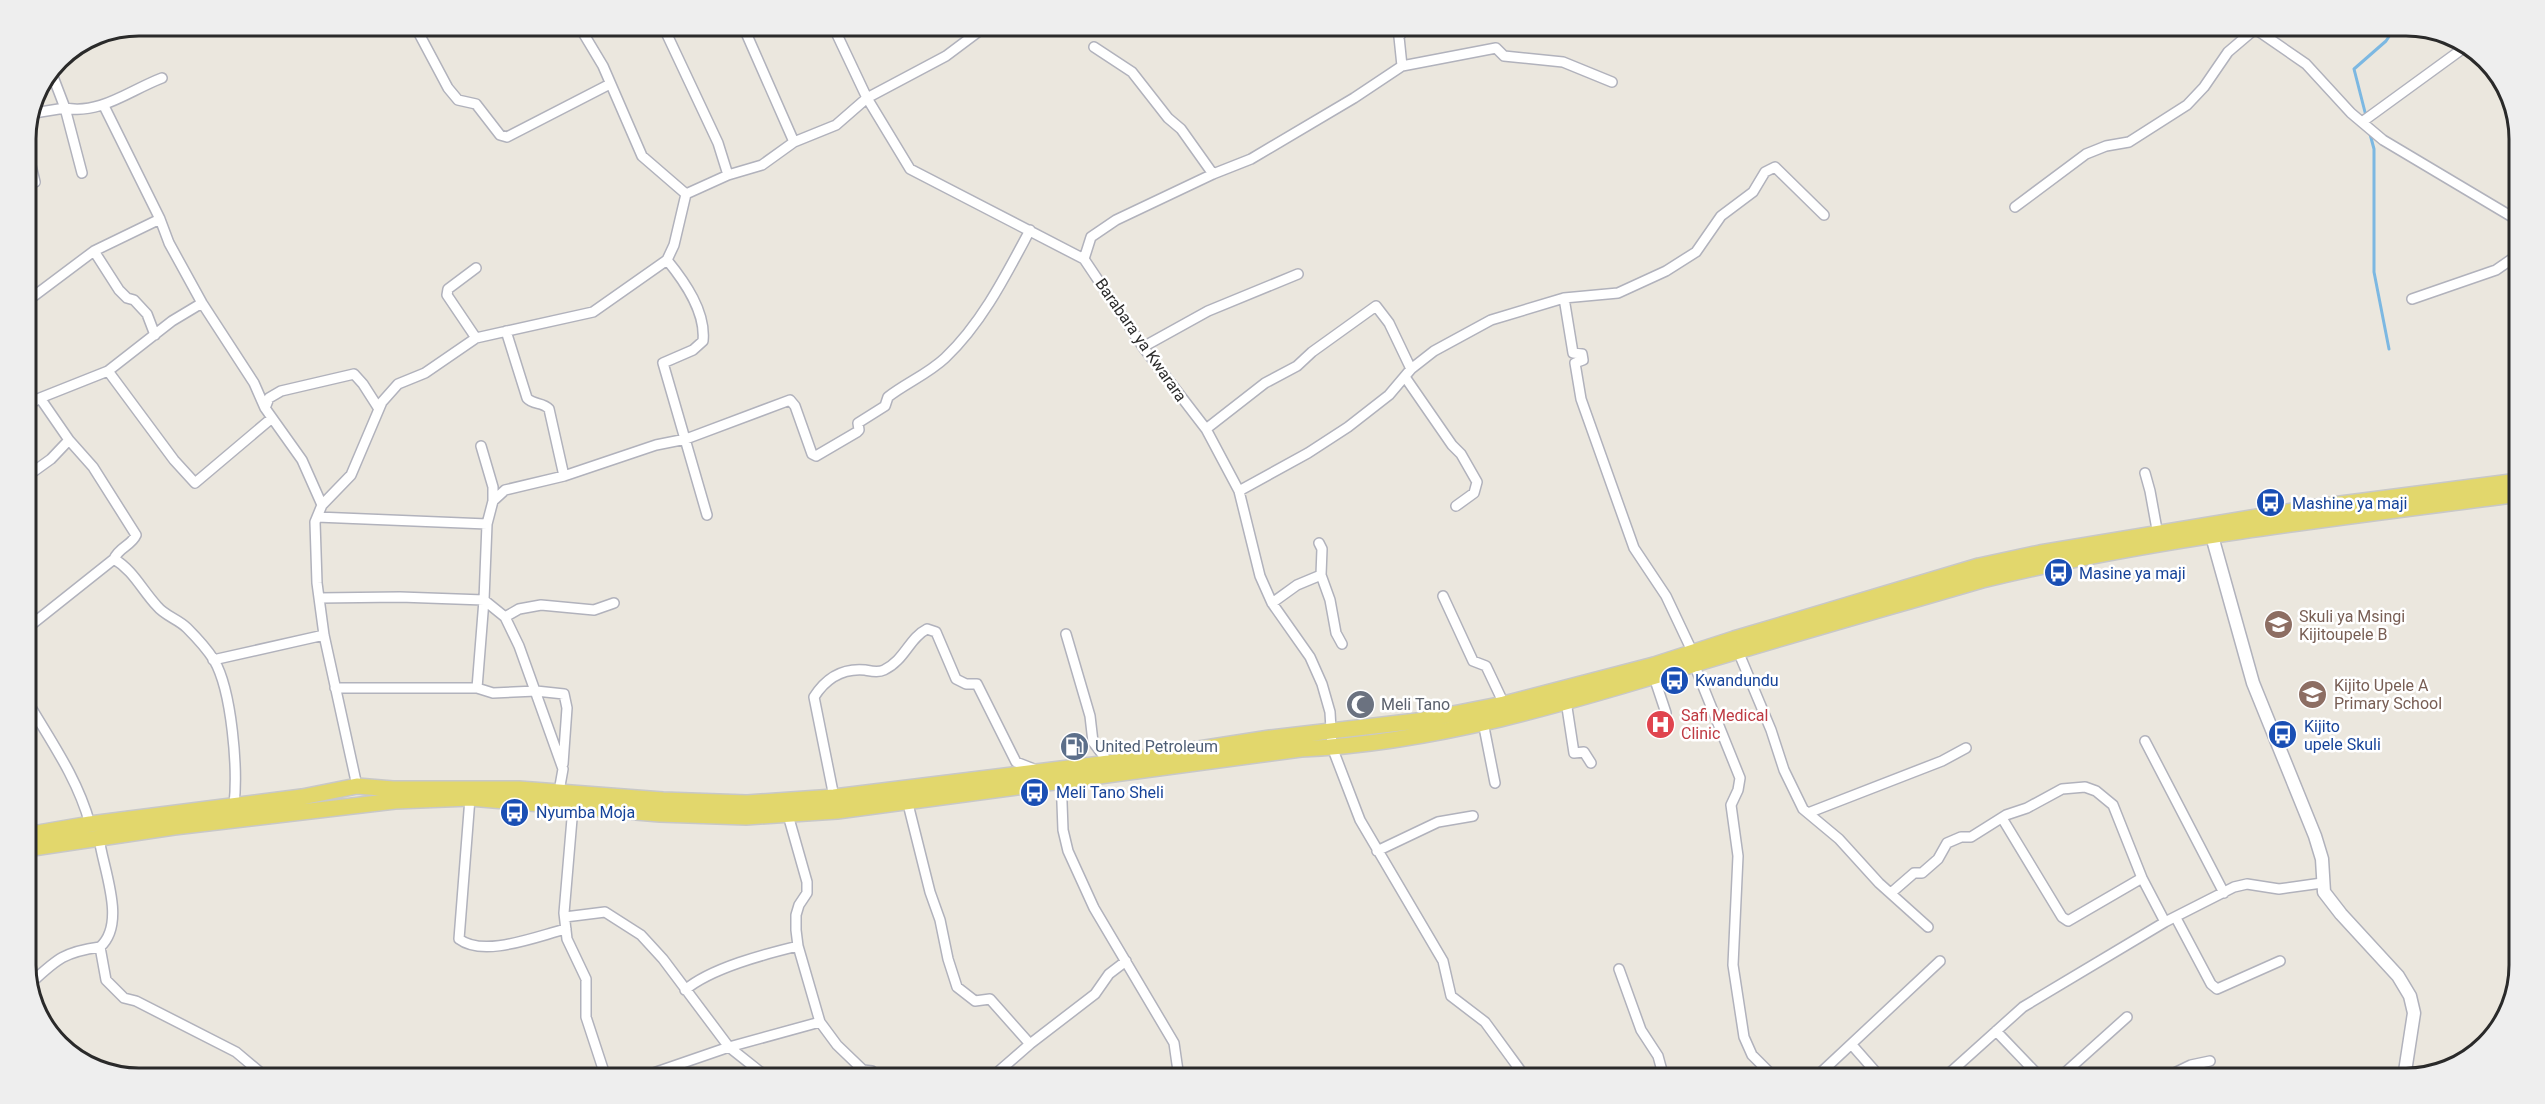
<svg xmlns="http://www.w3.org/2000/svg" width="2545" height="1104" font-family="Roboto,sans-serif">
<rect width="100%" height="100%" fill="#ebe7de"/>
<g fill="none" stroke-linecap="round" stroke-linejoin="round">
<!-- stream -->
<path stroke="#7cb8e2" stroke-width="3" d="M2366 116 2354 69 2386 41 2396 26
M2370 134 2374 149V272L2389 349"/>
<defs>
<path id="minor" d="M415 26 448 88 458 100 476 104 500 135 507 137 610 84
M579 26 603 66 642 156 686 194
M663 26 718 143 728 175
M743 26 794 142
M833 26 867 98 910 169 1084 259 1143 347 1206 429 1239 491 1260 576 1272 603 1310 657 1322 684 1330 712 1332 747 1360 820 1443 961 1451 996 1485 1022 1526 1078
M2251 26 2306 64 2351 113 2383 140 2519 221
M1094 47 1132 72 1168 118 1181 129 1213 174
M1402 66 1496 48 1504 56 1563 62 1612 82
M52 74 65 108C100 115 130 90 162 78
M34 113 65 108 82 173
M2362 122 2465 47
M26 145 35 182 26 185
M686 194 728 175 762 165 794 142 836 125 867 98 946 56 986 26
M2015 207 2086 154 2106 146 2129 142 2187 105 2204 87 2228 52 2255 29
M160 219 169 243 202 303 254 383 265 408 302 460 322 505
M94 251 119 290 127 298 134 300 147 314 155 335
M1084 259 1091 237 1116 220 1213 174 1251 159 1354 98 1402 66 1399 37 1406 26
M667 260C685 282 706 312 703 341L693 350 663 363 707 515
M1564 298 1573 353 1582 354 1583 360 1575 363 1581 399 1634 548 1666 596 1692 651 1694 664 1740 778 1738 790 1731 805 1738 856 1733 965 1744 1037 1752 1055 1775 1078
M2412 299 2496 270 2519 254
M26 302 94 251 160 219 104 106
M506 331 527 398C533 405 543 402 549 409L564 476
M476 338 447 295 448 289 476 268
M1143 347 1208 311 1298 274
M108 371 174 460 195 483 272 418
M1405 377 1452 445 1461 454 1477 482 1474 493 1456 506
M2519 400V404
M26 406 40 398 108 371 172 321 202 303
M265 408 269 398 281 391 354 374 363 384 379 409
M1206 429 1265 383 1297 366 1312 352 1376 306 1389 323 1411 369
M481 446 493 487V501
M2145 473 2150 491 2158 535
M26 477 51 459 69 440 40 398
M1239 491 1308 453 1348 427 1389 395 1411 369 1434 351 1491 320 1564 298 1618 293 1666 271 1696 252 1721 216 1753 192 1765 172 1775 167 1824 215
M317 517 487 524
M1319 543 1322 549 1321 575 1330 600 1336 633 1342 644
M114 559C133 570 142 590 157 606 165 616 178 619 187 628 196 637 207 649 214 660 232 691 238 769 234 805
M1443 596 1473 661 1486 666 1504 704
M319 598 400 597 484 600 477 688
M1272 603 1297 585 1321 575
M505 617 519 609 541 605 594 610 614 603
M26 629 114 559C119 547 131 546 136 535L93 467 69 440
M1066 634 1090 716 1093 742 1109 763
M1738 651 1771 730 1784 770 1803 809 1839 839 1879 883 1928 927
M213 660 324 635
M1654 677 1666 713
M335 688H477L493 693 536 691 564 694 567 708 563 764
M26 699C50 740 77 777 90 824
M1566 701 1574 753 1584 752 1591 763
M1483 722 1495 783
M2145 741 2224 893
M1061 776 1063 830 1068 851 1094 908 1174 1043 1179 1078
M357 786 324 635 317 583 315 522 322 505 351 475 382 402 398 384 425 373 476 338 593 312 667 260 674 245 686 194
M558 797 563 769 519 646 505 617 484 600 487 524 493 501 505 490 564 476 656 445 686 439 790 400 795 406 812 454 816 456 857 432 859 430 858 423 885 406 888 397C906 383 928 374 945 358 982 323 1006 275 1030 230
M834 797 814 697C826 678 843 668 865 670 871 671 878 673 884 670 905 660 909 638 927 629L936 632 956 679 966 684H977L1016 762 1034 769
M470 798 459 939C484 958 537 936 566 929
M907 800 930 892 940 920 948 959 957 987 975 1001 990 999 1030 1044
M573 807 564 913 567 939 586 979V1017L606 1078
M1808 813 1942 761 1966 748
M788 815 807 882V893L799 905 796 915V930L798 946 820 1022 837 1045 863 1070 872 1071 879 1078
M2002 818 2062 917 2068 921 2142 878
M99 838C103 869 127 923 100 947L106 980 124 998 136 1001 236 1052 267 1078
M1377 851 1438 822 1473 816
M1891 893 1914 873H1922L1938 859 1947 843 1961 837H1971L2006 815 2027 808 2062 789 2085 787 2096 791 2113 805 2142 878 2165 922
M565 917 605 912 641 935 663 959 729 1047 768 1078
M2176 918 2211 984 2217 989 2280 961
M1619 969 1641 1030 1658 1056 1664 1078
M30 984C56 960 63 952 100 947
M685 990C711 968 765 954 798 946
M1996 1031 2041 1078
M1852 1045 1881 1078
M639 1078 729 1047 820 1022
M991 1078 1030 1044 1095 994 1109 974 1126 961
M1815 1078 1940 961
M1944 1078 2023 1007 2165 922 2234 887 2247 884 2279 889 2322 883
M2059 1078 2127 1017
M2164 1078 2191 1065 2210 1061"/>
<path id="tertiary" d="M2210 529 2253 683 2315 836 2322 859 2324 892 2341 914 2398 976 2410 996 2414 1013 2404 1078"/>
<path id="primary" d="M26 835 90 824 302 797 357 786 393 789H519L663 800 747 803 834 797 1109 763 1270 738 1417 721 1504 704 1654 665 1734 639 1979 566 2040 553 2317 507 2519 481
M26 849 174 827 395 801 470 798 660 814 746 817 837 811 1301 749C1435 743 1567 703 1695 664 1790 635 1886 608 1982 580 2158 537 2340 518 2519 494"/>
</defs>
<!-- minor casing -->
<use href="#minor" stroke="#b1b2bc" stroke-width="12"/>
<!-- tertiary casing -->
<use href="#tertiary" stroke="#b1b2bc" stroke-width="15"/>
<!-- primary casing -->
<use href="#primary" stroke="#c8c8c8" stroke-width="18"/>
<!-- minor -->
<use href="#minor" stroke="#fff" stroke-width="9"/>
<!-- tertiary -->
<use href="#tertiary" stroke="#fff" stroke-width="12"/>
<!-- primary -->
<use href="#primary" stroke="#e2d76c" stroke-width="15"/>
</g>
<!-- icons -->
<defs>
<symbol id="bus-disc" viewBox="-11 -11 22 22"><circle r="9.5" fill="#1a4fb4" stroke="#fff"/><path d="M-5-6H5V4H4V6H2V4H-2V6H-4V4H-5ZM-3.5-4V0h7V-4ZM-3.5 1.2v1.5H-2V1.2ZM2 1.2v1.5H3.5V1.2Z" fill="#fff"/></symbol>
<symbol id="school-disc" viewBox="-11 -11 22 22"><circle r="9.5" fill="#8d6e63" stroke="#fff"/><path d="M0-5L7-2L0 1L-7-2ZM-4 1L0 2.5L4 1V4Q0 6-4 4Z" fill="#fff"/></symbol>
<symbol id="mosque-disc" viewBox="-11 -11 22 22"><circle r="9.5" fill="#6b7280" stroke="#fff"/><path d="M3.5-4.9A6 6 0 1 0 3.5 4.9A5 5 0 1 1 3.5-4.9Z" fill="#fff"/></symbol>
<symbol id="hospital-disc" viewBox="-11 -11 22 22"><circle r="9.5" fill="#e0444e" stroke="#fff"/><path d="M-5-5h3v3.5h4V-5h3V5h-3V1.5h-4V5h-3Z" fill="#fff"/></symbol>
<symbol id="fuel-disc" viewBox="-11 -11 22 22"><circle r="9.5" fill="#5c6f8a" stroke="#fff"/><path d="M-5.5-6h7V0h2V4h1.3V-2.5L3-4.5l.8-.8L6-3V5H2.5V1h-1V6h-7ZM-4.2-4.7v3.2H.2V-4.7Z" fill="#fff"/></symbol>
</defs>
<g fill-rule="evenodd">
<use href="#bus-disc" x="2254" y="486" width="33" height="33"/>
<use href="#bus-disc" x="2042" y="556" width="33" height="33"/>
<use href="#school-disc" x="2262" y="608" width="33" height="33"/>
<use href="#bus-disc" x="1658" y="664" width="33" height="33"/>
<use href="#school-disc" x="2296" y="678" width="33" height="33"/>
<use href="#mosque-disc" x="1344" y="688" width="33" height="33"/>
<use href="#hospital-disc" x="1644" y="708" width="33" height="33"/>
<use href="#bus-disc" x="2266" y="718" width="33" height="33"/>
<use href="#fuel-disc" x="1058" y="730" width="33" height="33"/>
<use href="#bus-disc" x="1018" y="776" width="33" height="33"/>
<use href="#bus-disc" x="498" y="796" width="33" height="33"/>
</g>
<g text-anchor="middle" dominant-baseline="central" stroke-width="5" stroke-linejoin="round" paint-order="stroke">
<!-- street labels -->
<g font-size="16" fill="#2a2a2a" stroke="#fff">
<text transform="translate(1141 340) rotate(55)">Barabara ya Kwarara</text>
</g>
<!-- transit labels -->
<g font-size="16" fill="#164399" stroke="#fff" text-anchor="start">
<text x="2292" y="503">Mashine ya maji</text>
<text x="2079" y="573">Masine ya maji</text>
<text x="1695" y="680">Kwandundu</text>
<text x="2304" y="726">Kijito<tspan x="2304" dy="18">upele Skuli</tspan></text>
<text x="1056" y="792">Meli Tano Sheli</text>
<text x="536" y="812">Nyumba Moja</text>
</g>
<!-- education labels -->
<g font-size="16" fill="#785e54" stroke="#fff" text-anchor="start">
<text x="2299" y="616">Skuli ya Msingi<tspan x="2299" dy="18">Kijitoupele B</tspan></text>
<text x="2334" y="685">Kijito Upele A<tspan x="2334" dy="18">Primary School</tspan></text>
</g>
<!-- worship labels -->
<g font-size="16" fill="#5b616d" stroke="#fff" text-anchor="start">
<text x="1381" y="704">Meli Tano</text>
</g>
<!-- health labels -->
<g font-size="16" fill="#be3a42" stroke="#fff" text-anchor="start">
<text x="1681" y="715">Safi Medical<tspan x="1681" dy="18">Clinic</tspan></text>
</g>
<!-- service labels -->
<g font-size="16" fill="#4e5e75" stroke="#fff" text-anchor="start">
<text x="1095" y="746">United Petroleum</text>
</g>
</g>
<!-- crop -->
<path d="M0 0H2545V1104H0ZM139 36H2406A103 103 0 0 1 2509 139V965A103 103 0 0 1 2406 1068H139A103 103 0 0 1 36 965V139A103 103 0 0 1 139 36Z" fill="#eee" fill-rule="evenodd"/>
<path fill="none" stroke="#2a2a2a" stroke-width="3" d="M139 36H2406A103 103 0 0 1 2509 139V965A103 103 0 0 1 2406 1068H139A103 103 0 0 1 36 965V139A103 103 0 0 1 139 36Z"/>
</svg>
